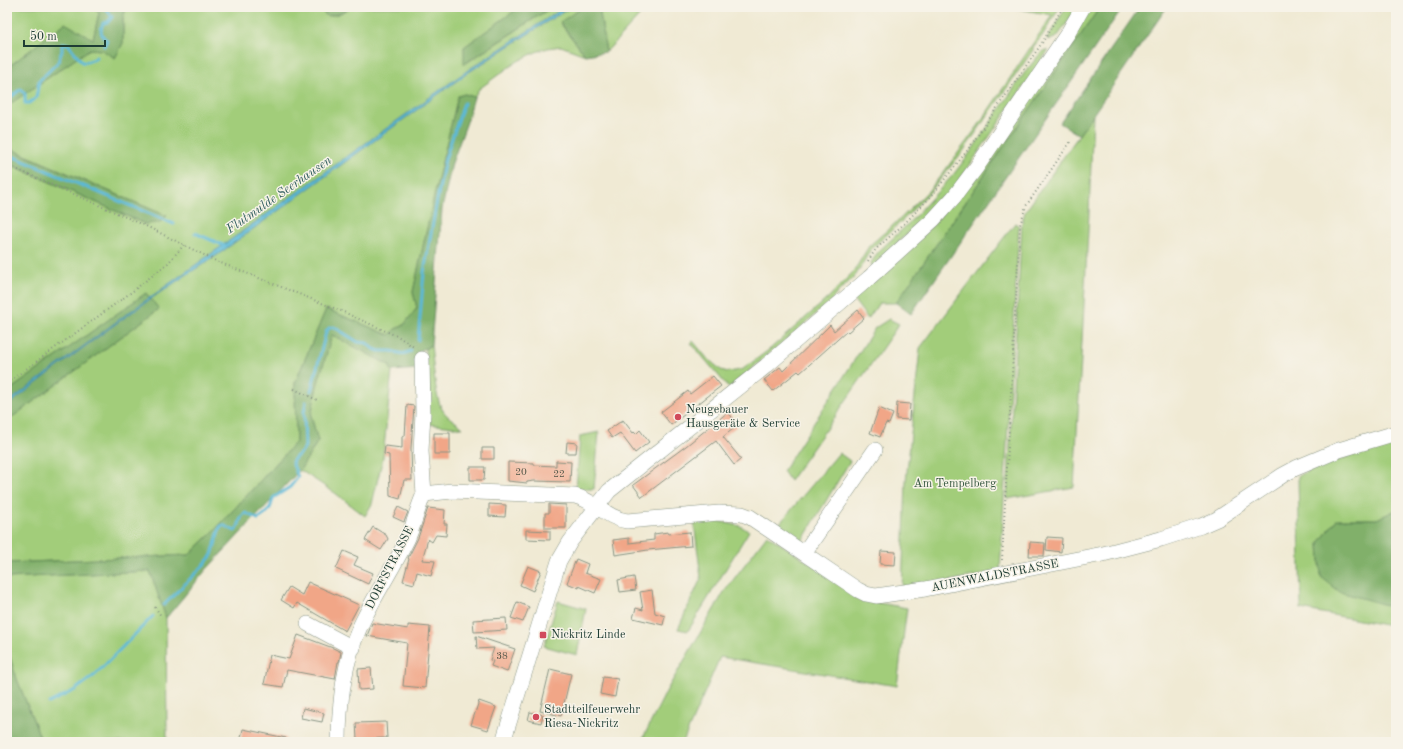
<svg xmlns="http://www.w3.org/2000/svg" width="1403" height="749" font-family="'Old Standard TT',serif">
<rect width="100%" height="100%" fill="#f7f3e8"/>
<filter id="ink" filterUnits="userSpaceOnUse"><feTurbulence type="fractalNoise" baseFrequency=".025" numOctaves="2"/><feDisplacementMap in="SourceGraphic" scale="8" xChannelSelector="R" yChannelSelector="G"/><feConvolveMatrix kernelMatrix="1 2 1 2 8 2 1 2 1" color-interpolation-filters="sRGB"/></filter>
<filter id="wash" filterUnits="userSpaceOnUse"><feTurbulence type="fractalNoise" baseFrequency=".012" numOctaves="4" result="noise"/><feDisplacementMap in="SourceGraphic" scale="16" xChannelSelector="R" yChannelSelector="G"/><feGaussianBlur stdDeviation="0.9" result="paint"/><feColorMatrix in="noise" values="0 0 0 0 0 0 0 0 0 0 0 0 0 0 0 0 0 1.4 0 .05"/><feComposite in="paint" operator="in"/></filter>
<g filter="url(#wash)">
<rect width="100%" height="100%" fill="#f0ead4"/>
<!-- green -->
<path fill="#a2cd7a" stroke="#608557" d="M7 7H94L99 13 93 39 65 24 7 68Z
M127 7H317L327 16 338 14 353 7H520L464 47 465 64 552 7H565L468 70 469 72 570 7H583L560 23 585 55 561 46 548 48 536 52 518 61 505 70 479 89 474 97 465 94 458 96 437 183 413 292 417 308 403 326 395 329 389 335 326 309 295 383 296 442 213 532 189 555 7 563V421L159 309 146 293 7 392V163L145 224 167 216 7 147V106L90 49 102 50 115 58 123 43V17Z
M599 7H655L641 14 606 52Z
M1008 7H1060L1042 36 1033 47V50L964 150 930 192 902 221 871 249 856 275 837 293 831 301 729 388 691 343 693 341 707 358 721 370 728 372 735 371 743 369 770 349 828 298 854 271 869 246 900 219 929 190 946 169 978 126 1052 15Z
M1066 7H1078L1057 37 1050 40 1047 39Z
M1088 7H1100L896 303H879L868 319 853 299 935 223Z
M1045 50 1048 51 950 194 872 266 871 263 878 252 907 225 953 175 969 154 1025 72 1040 54Z
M1093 115 1089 213 1074 487 1007 499 1022 222 1025 212Z
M1015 223 1019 226 1000 571 902 590 906 481 920 348Z
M889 319 899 324 790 481 783 471 875 328Z
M332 335 389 365 392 371 383 457 372 504 365 516 335 493 300 470 318 441 311 416 317 386Z
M431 345C433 359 435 398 442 409 447 418 456 421 463 428L428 424 425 349Z
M599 432 594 489H576L580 436Z
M1396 439V510L1377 519H1337L1319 543 1321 577 1386 605H1396V627L1301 609 1298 476 1306 472Z
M839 453 850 461 799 546 775 529Z
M718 521 740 526 749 531 688 631 678 629 701 578 694 522Z
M767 535 868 601 907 608 897 686 720 657 683 742H641L667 690 724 592Z
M150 571 166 618 167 742H42L15 674 7 647V578Z
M558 601 586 609 577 655 544 646Z"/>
<!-- forest -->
<path fill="#81b06a" stroke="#50764f" d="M94 7H127L123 17V43L115 58 102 50 90 49 7 106V68L65 23 93 39 99 13Z
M317 7H353L338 14 327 16Z
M520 7H552L464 64V47Z
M583 7H599L606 52 585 55 560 22Z
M1100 7H1123L911 314 896 303Z
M1140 7H1167L1079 135 1060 123Z
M465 94 474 97 467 122 452 163 442 209 431 345 416 353 419 369 392 371 389 365 332 335 317 386 311 416 318 441 300 470 206 570 166 618 150 571 7 578V563L189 555 213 532 296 442 295 383 326 309 389 335 395 329 403 326 417 308 413 292 437 183 458 96Z
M7 147 26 156 167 216 159 223 145 224 7 163Z
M146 293 159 309 7 421V392Z
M1396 510V605H1386L1340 592 1321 577 1319 543 1337 519H1377Z
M7 647 15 674 42 742H7Z"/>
<!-- water -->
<path fill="#5ab9d9" stroke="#3c7b86" d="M565 7H570L469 72 216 256C143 301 75 354 7 406V403L124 316 468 70Z"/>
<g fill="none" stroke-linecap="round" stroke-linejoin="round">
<!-- stream -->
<path stroke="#5ab9d9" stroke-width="3" d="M101 7 107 10 112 17 108 22 103 23C100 30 100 35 107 40L104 46
M7 100 21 89 25 94V103H29L36 98 39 81 58 62 62 51V43L68 44 83 63 95 59 96 57
M7 154 174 224
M195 233 225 246
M418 340 424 272 438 195 445 159 464 103
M311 391 326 332 329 328 334 327 358 342 367 343 372 348 379 351H391L403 354 411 351
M164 605 203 566 212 555 220 527 223 525 235 531C242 524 238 516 246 513L258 519C268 513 271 509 273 498L290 487 298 477 292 462C295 455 303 454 305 446L304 412 306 402
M49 703 75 690 95 675 153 616
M7 734 10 742"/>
</g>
<g id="blocks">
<!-- building -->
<path fill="#f1a687" d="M858 310 864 318 848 332 847 331 800 373 798 371 773 391 764 380 780 367 783 371 830 325 834 331Z
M713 376 721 386 671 425 661 412 688 391 690 394Z
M897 403 910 404 909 420 896 419Z
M407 405 414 406 411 448 412 480H404L400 499 390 496 389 455 384 454 385 446 402 448V436H405Z
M879 408 893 414 889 424 886 423 880 437 870 433Z
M728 412 738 425 723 437 741 459 734 465 716 441 642 497 633 485 686 446Z
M623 420 633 433 634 432 636 434 640 430 649 442 635 453 620 433 612 438 607 431Z
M434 433H450V454H434Z
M567 442 577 443 576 453H566Z
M482 448H494V459H482Z
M556 461 571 462 570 482 534 481 527 482V483L508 481V462L534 463V465L556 466Z
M470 467H485L484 480H470Z
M489 504 506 505 505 517 489 516Z
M549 504 566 505V528H545V513H549Z
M398 507 408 512 404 522 393 517Z
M428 508 445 510 444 524H447L446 536 436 535 432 542 428 539 422 560 435 561 431 576 417 572 414 584 403 581 409 559 408 558 418 538Z
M373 527 386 535 388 539 381 550 365 540Z
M526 530 550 531V540L526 539Z
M668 532V534L690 532 691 546 648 550 615 555 613 540 629 538V543L654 540V534Z
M1047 537 1062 538 1061 552 1046 550Z
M1030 542 1045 543 1044 556H1029Z
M344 551 358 557 354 565 373 573 368 584 336 569Z
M881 551 896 552 895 565 880 564Z
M576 559 588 564 585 573 601 579 595 593 579 586V588L567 583Z
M528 566 541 571 533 591 520 585Z
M634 577 636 590 620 592 618 580Z
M308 582 359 605 345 631 297 603 294 608 281 600 289 587 302 595Z
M652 590 655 613 665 616 663 625 633 618 636 608 643 610 640 592Z
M517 602 529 607 523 622 511 618Z
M506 618 507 630 474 632 473 620Z
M372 623 408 629V625L430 627 425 688 403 686 407 643 367 636Z
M298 635 333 648 341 652 339 662H338L335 679 287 670 283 687 264 684 270 655 289 659Z
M476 636 515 649 507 672 491 666 493 661 490 660 494 648 477 649Z
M371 668 373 689 359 690 358 669Z
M550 669 571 674 561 716 540 711Z
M603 677 618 679 615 697 600 694Z
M479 701 496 707 488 730 471 725Z
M303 708 324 713 322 722 301 718Z
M530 712 543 715 541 723 528 720Z
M386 722 387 738 357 739 356 723Z
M243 729 286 738V742H240Z"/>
</g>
</g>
<g filter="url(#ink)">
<use href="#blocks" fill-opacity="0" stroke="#889484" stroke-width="1"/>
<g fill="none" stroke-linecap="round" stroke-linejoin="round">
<defs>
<path id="minor" d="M422 359 423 413 421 451 424 494
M424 494 452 491 575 496C596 501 606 518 627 521L719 513 742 514 750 517 768 529 858 590 866 594 876 596 925 589 1103 554 1161 539 1201 526 1217 519 1283 475 1296 468 1339 450 1396 433
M804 553 875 450
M308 624 353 648
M339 742C339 705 344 663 359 629 373 598 392 570 407 540 414 525 417 509 424 494
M503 742 559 561 570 542 609 491 766 366 869 278 933 220 954 197 976 168 1068 33 1083 7"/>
</defs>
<!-- minor casing -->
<use href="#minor" stroke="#889484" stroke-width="16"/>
<!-- path -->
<path stroke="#889484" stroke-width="2" stroke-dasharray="1 3" stroke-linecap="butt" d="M7 165 144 225 216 261 339 310 399 337 415 348
M868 261 876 249 905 223 933 194 967 151 1042 43 1063 7
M7 383 133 291 168 263 184 245
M294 389 317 400
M1002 560 1020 225 1026 206 1071 141
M155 607 161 616"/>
<!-- minor -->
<use href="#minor" stroke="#fff" stroke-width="15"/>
</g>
</g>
<!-- markers -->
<g fill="#d1495b" stroke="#f7f3e8" stroke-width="1.5">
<circle cx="678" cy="417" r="4"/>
<rect x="539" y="631" width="8" height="8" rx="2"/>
<circle cx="536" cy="717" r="4"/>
</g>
<g text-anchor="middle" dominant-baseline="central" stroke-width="3" stroke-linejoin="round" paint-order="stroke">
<!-- number labels -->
<g font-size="10" fill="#545749">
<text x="521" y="472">20</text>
<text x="559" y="474">22</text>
<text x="502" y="656">38</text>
</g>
<!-- poi labels -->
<g font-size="12" fill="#1f3d34" stroke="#f7f3e8" text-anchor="start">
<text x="686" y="410">Neugebauer<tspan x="686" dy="14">Hausgeräte &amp; Service</tspan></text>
<text x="551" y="635">Nickritz Linde</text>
<text x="544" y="710">Stadtteilfeuerwehr<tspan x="544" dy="14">Riesa-Nickritz</tspan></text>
</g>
<!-- park labels -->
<g font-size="12" fill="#395a42" stroke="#f7f3e8">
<text x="955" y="484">Am Tempelberg</text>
</g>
<!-- street labels -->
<g font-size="12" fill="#1f3d34" stroke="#f7f3e8">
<text transform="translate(390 568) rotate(-63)">DORFSTRASSE</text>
<text transform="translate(995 576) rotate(-11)">AUENWALDSTRASSE</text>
</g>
<!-- water labels -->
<g font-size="13" font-style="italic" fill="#2e5c5d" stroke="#f7f3e8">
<text transform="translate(279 195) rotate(-35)">Flutmulde Seerhausen</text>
</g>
</g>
<!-- margin -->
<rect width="1403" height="749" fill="none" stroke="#f7f3e8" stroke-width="24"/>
<!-- scale -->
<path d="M24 40v6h81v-6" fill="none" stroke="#1f3d34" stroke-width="2"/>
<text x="30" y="40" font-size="12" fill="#1f3d34" stroke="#f7f3e8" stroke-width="3" paint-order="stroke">50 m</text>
</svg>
